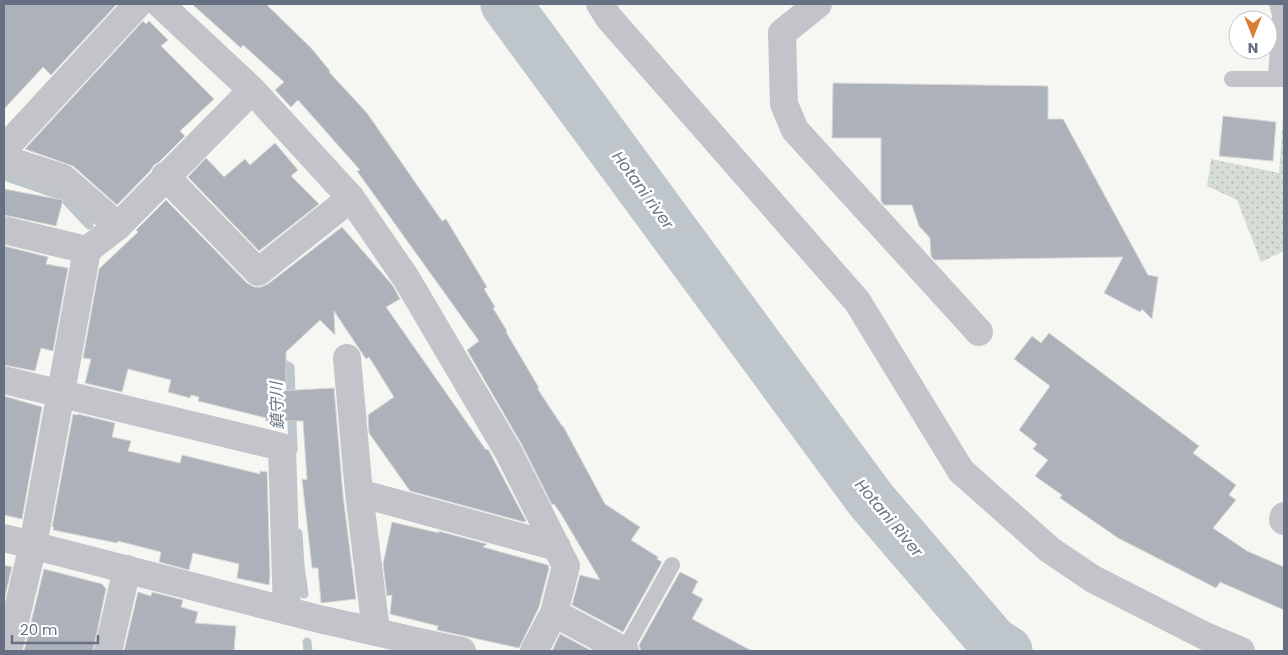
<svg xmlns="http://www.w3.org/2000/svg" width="1288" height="655" font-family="Poppins,'Noto Sans JP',sans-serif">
<defs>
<pattern id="park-dots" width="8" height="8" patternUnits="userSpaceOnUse" patternTransform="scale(1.25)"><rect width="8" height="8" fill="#d6ddd5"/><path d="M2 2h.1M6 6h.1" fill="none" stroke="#b1b8b2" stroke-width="1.8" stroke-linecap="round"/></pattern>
</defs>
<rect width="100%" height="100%" fill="#f6f6f3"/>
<!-- park -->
<path fill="url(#park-dots)" d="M1284 104V251L1261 262 1237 200 1207 186 1211 159 1279 173Z"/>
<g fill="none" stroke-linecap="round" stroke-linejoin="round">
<!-- stream -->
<path stroke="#bec5cb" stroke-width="9" d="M4 176 62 196 89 225
M276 360 290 367 293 450
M298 533 300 566 304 594
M307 642 308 651"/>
<!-- river -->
<path stroke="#bec5cb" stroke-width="51" d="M506 4 871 500 993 642 1007 651"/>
</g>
<!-- building -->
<path fill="#adb1b9" stroke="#d7d8d6" d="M4 4H117L51 75 43 67 4 109Z
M192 4H266L312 49 330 71 329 72 367 113 442 221 446 219 487 287 484 289 495 307 493 308 507 331 506 332 539 388H537L562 426H563L605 504 640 527 631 540 658 557 657 559 662 562 623 632 572 605 580 575 600 580 561 514 554 504 552 505 522 445 467 350 479 341 357 171 360 170 298 100 291 107 275 90 284 82 243 45 241 48Z
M143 21 146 24 149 21 168 40 161 46 214 99 180 131 185 136 159 162 154 165 150 171 117 205 73 166 25 149Z
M833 83 1048 86V119H1063L1148 275 1158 277 1152 319 1142 309 1140 312 1104 293 1123 257 934 260 931 256 930 238 919 226 912 205H884L881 201V138H832Z
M1223 116 1276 122 1273 161 1219 156Z
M275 143 298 170 291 176 319 204 259 251 188 177 206 158 224 177 245 159 250 165Z
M4 189 63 200 56 226 4 215Z
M166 200 247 283 254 287H261L268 284 342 227 393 286 400 299 386 307 486 450 488 449 526 521 524 522 410 491 369 433 368 415 394 397 369 357 366 359 334 311 335 335 320 320 286 352V383L277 391 334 388 343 495 356 599 321 603 318 568H312L302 479 307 480 303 421H266V418L198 401 199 397 191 395 190 398 168 392 171 380 128 369 122 392 85 383 91 359 83 358 99 269 138 232 136 230Z
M4 246 48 257 46 264 68 268 53 351 41 348 35 371 4 365Z
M1049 333 1199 446 1193 453 1236 485 1229 495 1236 500 1213 528 1247 551 1284 567V610L1220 582 1216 588 1118 538 1060 498 1062 495 1035 476 1048 460 1033 449 1037 444 1019 430 1050 386 1014 359 1032 336 1041 343Z
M4 396 42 407 22 519 4 515Z
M73 414 77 415 78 414 115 423 112 437 131 441 128 451 180 463 182 455 260 474V471L267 472 270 576 269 585 237 578 239 564 193 553 189 570 159 562 161 552 118 541 117 543 53 530 54 527H52Z
M392 522 439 533 438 531 487 544 483 547 548 565 549 568 539 607 519 648 437 630 438 626 390 614 392 595 387 596 383 564Z
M4 565 12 567 4 601Z
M44 569 102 584 106 589 93 651H24Z
M680 572 698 581 692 593 703 599 692 619 752 651H641L639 645Z
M138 592 151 596 152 592 183 600 181 607 198 612 195 623 236 626 234 651H124Z
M560 634 592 651H552Z"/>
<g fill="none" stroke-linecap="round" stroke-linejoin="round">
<!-- service -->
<path stroke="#c2c4c9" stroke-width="16" d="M1232 79H1284
M1276 79 1280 14 1277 4
M624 651 672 565"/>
<!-- minor -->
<path stroke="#c2c4c9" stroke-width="28" d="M160 4 252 90 351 198 406 278 509 453 566 566 554 613 534 651
M818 4 782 33 784 104 795 130 979 332
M4 149 138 4
M4 159 63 178 118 226
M165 176 258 272 351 198
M4 230 87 250 118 226 252 90
M347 358 359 493 376 631
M4 380 282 447 287 611
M359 493 557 547
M1284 516 1283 520 1284 521
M4 538 323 620C370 630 415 642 462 651
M554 613 625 651
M8 651 33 545 87 250
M108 651 127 569"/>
<!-- tertiary -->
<path stroke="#c2c4c9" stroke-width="28" d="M600 4 609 18 857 301 961 471 1050 550 1093 579 1205 636 1241 651"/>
</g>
<g text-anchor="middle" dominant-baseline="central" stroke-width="5" stroke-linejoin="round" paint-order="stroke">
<!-- water labels -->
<g font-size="16" font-style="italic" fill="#687785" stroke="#fff">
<text transform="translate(643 190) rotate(54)">Hotani river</text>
<text transform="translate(277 406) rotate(-92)">鎮守川</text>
<text transform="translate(889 518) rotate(50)">Hotani River</text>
</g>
</g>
<!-- border -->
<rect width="1288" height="655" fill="none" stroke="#677082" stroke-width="10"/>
<!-- north arrow -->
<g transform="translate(1253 35) rotate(180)"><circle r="24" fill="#ffffff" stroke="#c2c6cd"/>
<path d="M0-4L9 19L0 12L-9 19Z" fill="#d87f32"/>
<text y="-8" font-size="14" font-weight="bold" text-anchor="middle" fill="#677082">N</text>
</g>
<!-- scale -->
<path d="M12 635v8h86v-8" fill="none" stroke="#677082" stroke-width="2.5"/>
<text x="20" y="635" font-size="15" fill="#677082" stroke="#ffffff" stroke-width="4" paint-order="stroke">20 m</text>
</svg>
